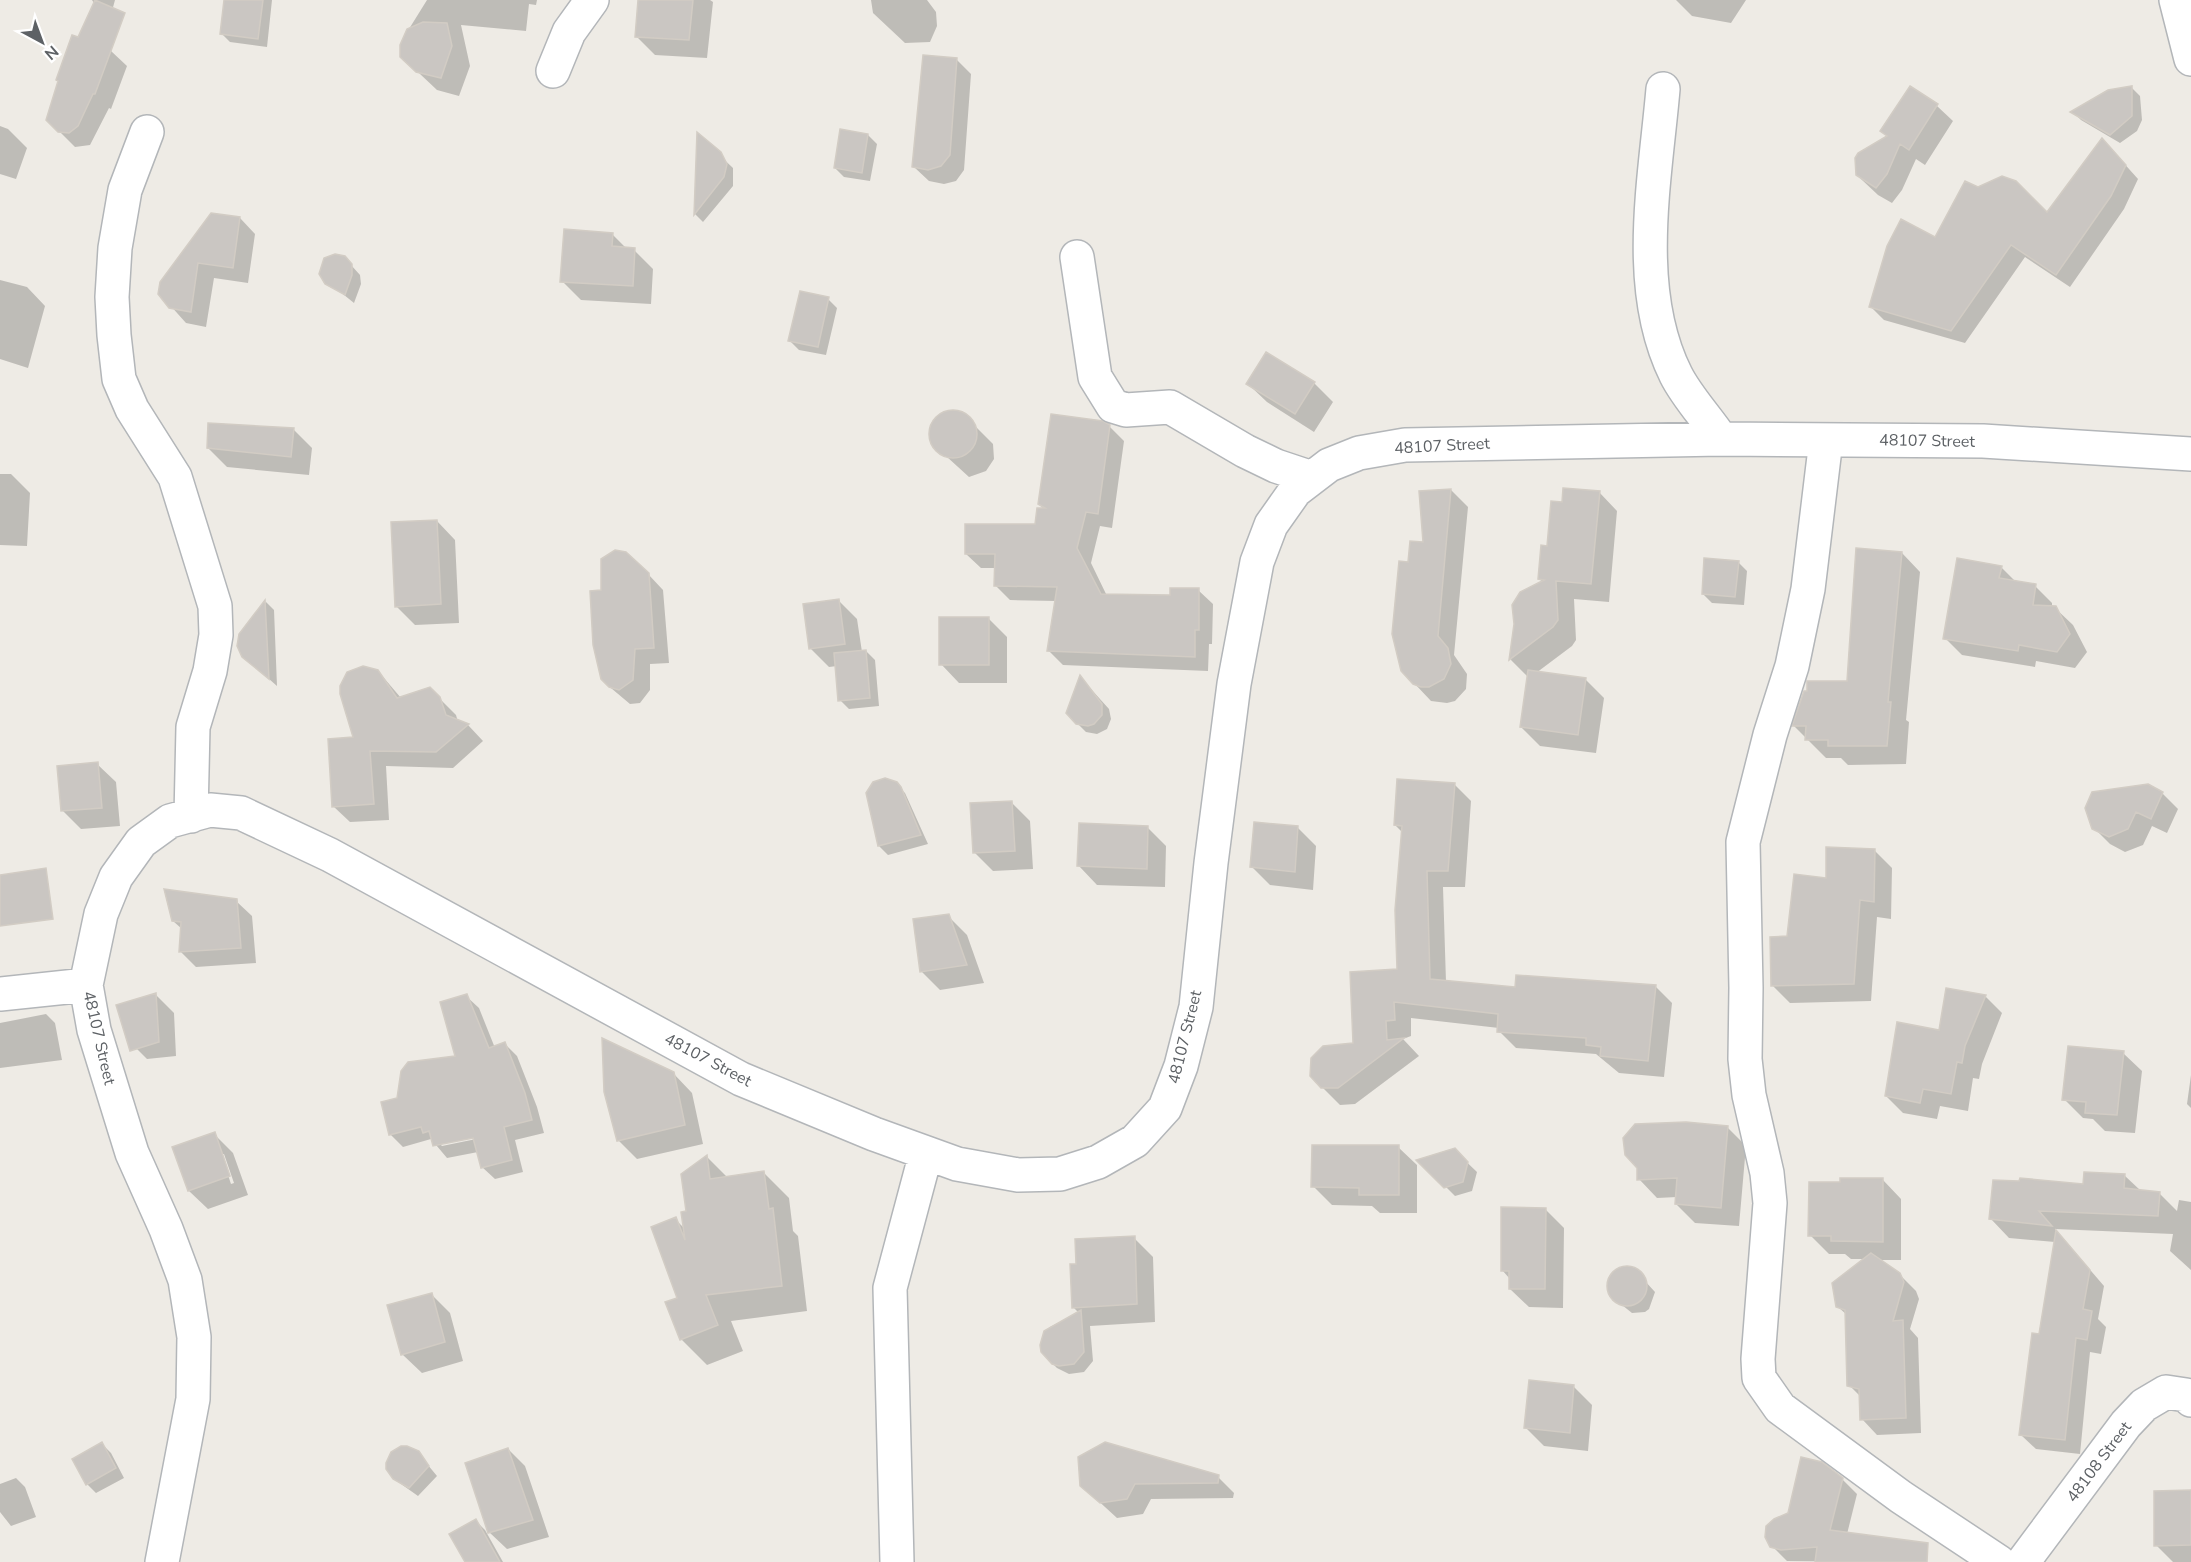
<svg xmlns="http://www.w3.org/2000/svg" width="2191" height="1562" font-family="'Nunito Sans',sans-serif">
<rect width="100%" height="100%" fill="#eeebe5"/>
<!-- shadow -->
<path fill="#0003" fill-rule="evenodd" d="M92 0H115L109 22 101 14Z
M225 0H272L267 47 230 42 221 33Z
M427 0H537L536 5 529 4 526 31 461 25 470 66 459 96 437 90 402 57 404 37Z
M645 0H710L713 2 707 58 655 55 637 37Z
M871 0H927L936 12 937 26 930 42 905 43 873 13Z
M1676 0H1746L1731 23 1692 16Z
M73 36 111 51 127 66 111 109 109 108 90 145 75 147 48 120Z
M956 59 971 74 964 170 956 181 944 184 929 181 914 167Z
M2131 87 2140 96 2142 120 2137 131 2120 143 2081 120 2073 112Z
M1910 88 1937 106 1953 121 1925 165 1916 159 1902 190 1892 203 1878 195 1861 179 1855 164 1859 154 1888 137 1882 131Z
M0 126 8 129 27 148 16 179 0 174Z
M698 135 733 168V186L703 222 695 214Z
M868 135 877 144 870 181 844 177 835 168Z
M2103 140 2138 179 2124 209 2070 287 2025 257 1965 343 1884 320 1870 306 1935 239 2047 214Z
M240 218 255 234 248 283 214 278 206 327 186 323 160 294Z
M612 234 627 249 634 250 653 269 651 304 581 300 562 281Z
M330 256 351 265 360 275 361 284 354 303 323 278 322 263Z
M0 280 27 287 45 306 28 368 0 359Z
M828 299 837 308 826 355 799 350 790 341Z
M1314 383 1333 402 1314 432 1267 402 1248 384Z
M956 412 963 414 993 444 994 459 986 471 969 477 935 446 932 440 933 426 942 415Z
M1109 426 1124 441 1112 528 1100 526 1091 563 1107 596 1172 597 1198 590 1213 604 1212 644H1209L1208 671 1063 665 1048 650 1057 601 1010 600 995 585 996 568H981L966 554 1036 526 1045 510 1039 504Z
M293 429 312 448 309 475 227 467 208 448Z
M0 474H11L30 493 27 546 0 545Z
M1451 490 1468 507 1454 655 1467 674 1466 689 1455 701 1447 703 1431 701 1414 683 1409 563 1424 544Z
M1599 492 1617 511 1609 602 1574 599 1576 640 1572 646 1536 673 1585 679 1604 698 1596 753 1540 746 1521 727 1528 677 1511 660 1515 624 1543 582 1539 579 1563 503Z
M437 521 455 540 459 623 415 625 396 606Z
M1902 553 1920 572 1906 720 1909 722 1906 764 1848 765 1841 758H1826L1794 726 1848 683Z
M1738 562 1747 571 1744 605 1712 603 1703 594Z
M2001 567 2016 582 2035 586 2052 603V608H2055L2073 625 2087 652 2075 668 2036 661 2035 667 1962 655 1945 638Z
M648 574 663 590 669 663 650 664V690L640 703 630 704 605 683 603 592Z
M838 600 857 619 862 652 866 651 875 660 879 706 849 709 840 700 837 666 829 667 810 648Z
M266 602 274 610 277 686 243 656 241 635Z
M988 618 1007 637V683H959L941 664Z
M378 671 401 698 430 689 456 715 458 722 468 725 483 741 453 768 386 766 389 820 350 822 333 806Z
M1081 678 1109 709 1111 719 1107 729 1097 734 1086 732 1077 723Z
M97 764 116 782 120 826 81 829 62 810Z
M896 784 905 793 928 844 888 855 879 846 867 793Z
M1454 784 1471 801 1465 887H1443L1446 982 1516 988 1655 986 1672 1003 1664 1077 1619 1073 1596 1054 1516 1048 1499 1031V1028L1411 1018V1036L1403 1039 1419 1056 1355 1104 1340 1105 1322 1087 1355 1045 1399 971 1403 833 1395 825Z
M2162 793 2178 809 2167 833 2152 826 2143 845 2125 852 2110 844 2094 828Z
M1011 802 1030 821 1033 869 993 871 974 852Z
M1147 827 1166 846 1165 887 1097 885 1079 866Z
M1297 827 1316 846 1313 890 1270 885 1252 867Z
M1874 850 1892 868 1891 919 1877 917 1871 1001 1790 1003 1773 986 1788 937Z
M236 901 252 916 256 963 196 967 181 952 182 929 173 921Z
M948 916 967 935 984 983 940 990 921 971Z
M156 995 174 1013 176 1056 147 1059 129 1041Z
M466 996 479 1008 495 1048 505 1044 517 1056 537 1107 544 1133 515 1140 523 1172 495 1179 482 1167 478 1152 447 1158 431 1139 403 1147 390 1134 398 1100 457 1057ZM480 1135 481 1138 442 1146 440 1144Z
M1985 996 2002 1013 1982 1064 1979 1079 1973 1078 1968 1111 1940 1106 1937 1119 1903 1113 1886 1096 1940 1031Z
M46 1014 55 1023 62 1060 0 1068V1023Z
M2123 1053 2142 1071 2135 1133 2105 1131 2093 1119 2083 1118 2064 1099Z
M673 1073 692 1093 703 1144 637 1159 618 1140Z
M2191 1075V1108L2187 1104Z
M1727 1127 1746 1146 1739 1226 1695 1223 1676 1204 1677 1197 1657 1198 1639 1179Z
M214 1134 233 1153 248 1195 208 1209 189 1191ZM221 1154H224L234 1183 231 1184Z
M1398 1147 1417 1165V1213H1380L1372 1206 1332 1205 1313 1186Z
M1454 1150 1477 1172 1472 1191 1455 1196 1419 1160Z
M707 1157 728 1178 764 1173 789 1198 793 1231 798 1236 807 1311 731 1321 743 1351 707 1365 681 1339 675 1219 685 1229 688 1213 683 1175Z
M2124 1175 2141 1191 2159 1193 2177 1211 2179 1200 2191 1202V1270L2170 1251 2173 1234 2055 1229 2104 1286 2098 1319 2106 1327 2101 1354 2090 1352 2080 1454 2036 1449 2021 1435 2055 1242 2009 1238 1991 1219Z
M1883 1180 1901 1199V1260H1879L1899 1274 1916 1291 1919 1299 1910 1329 1918 1338 1921 1433 1877 1435 1862 1419 1861 1397 1849 1385 1847 1315 1837 1306 1865 1259H1851L1845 1254H1829L1810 1235Z
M1545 1209 1564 1228 1563 1308 1529 1307 1510 1289V1279L1502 1270Z
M1134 1238 1153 1257 1155 1322 1090 1326 1093 1361 1084 1372 1069 1374 1057 1368 1047 1358 1043 1338 1050 1327 1079 1313 1073 1307 1077 1266Z
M1622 1267 1634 1269 1655 1292 1649 1309 1645 1312 1632 1313 1612 1297 1608 1286 1612 1274Z
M431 1294 450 1313 463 1361 422 1373 403 1355 389 1306Z
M1574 1387 1592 1405 1588 1451 1544 1446 1525 1427Z
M102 1444 111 1453 124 1478 96 1493 87 1484Z
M508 1449 525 1466 549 1537 507 1549 489 1532Z
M418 1453 437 1476 418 1496 394 1479Z
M1218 1477 1234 1493 1233 1498 1151 1499 1143 1514 1117 1518 1081 1485Z
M16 1478 25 1487 36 1517 11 1526 0 1512V1484Z
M1842 1479 1857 1494 1847 1534 1886 1562 1787 1561 1772 1546 1789 1514Z
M2191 1492V1562H2173L2156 1545Z
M476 1521 485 1530 503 1562H467Z"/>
<!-- building -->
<path fill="#cac6c2" stroke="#d2ccc4" stroke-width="1.5" d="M95 0 125 13 95 94H93L78 126 69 133 58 132 46 120 58 81 56 80 72 35 78 37Z
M224 0H263L258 39 220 34Z
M638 0H693L689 40 635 37Z
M423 22 447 23 452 46 441 78 416 72 400 57V45L407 29Z
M923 55 957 58 950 155 941 166 928 170 912 167Z
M1910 86 1938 104 1909 150 1900 144 1887 174 1876 188 1856 175 1855 158 1858 153 1887 136 1880 131Z
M2132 86V116L2110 135 2070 112 2108 90Z
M840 129 868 134 862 173 834 168Z
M697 132 721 152 727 164 724 177 694 215Z
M2102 138 2126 165 2111 196 2056 275 2011 245 1951 331 1869 307 1887 246 1901 219 1935 237 1965 181 1978 187 2002 176 2016 181 2047 212Z
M211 213 240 217 233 268 198 263 191 312 169 308 158 294 160 282Z
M564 229 613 233 612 246 635 248 633 286 560 282Z
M335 254 345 256 352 264V275L345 295 325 284 319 274 324 258Z
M800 291 829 297 818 347 788 341Z
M1266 352 1315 382 1295 414 1246 384Z
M929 434a24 24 0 1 1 48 0a24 24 0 1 1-48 0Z
M1051 414 1103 421 1110 425 1098 514 1086 512 1077 548 1101 594 1170 595V588H1199V630H1195V657L1047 651 1057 587 994 586 995 554H965V524H1035L1037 508H1045L1038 504Z
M208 423 294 428 291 457 207 448Z
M1563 488 1600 491 1591 584 1556 581 1558 620 1553 627 1509 660 1514 624 1512 605 1520 592 1544 580 1538 579 1541 545 1547 546 1551 501 1562 502Z
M1451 489 1438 636 1448 648 1451 664 1444 679 1429 687H1421L1413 684 1401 671 1392 634 1399 561 1408 562 1410 541 1423 542 1419 491Z
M437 520 441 604 395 607 391 522Z
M1856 548 1902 552 1888 702H1891L1887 746H1828V740H1805L1806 726H1792L1804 691H1807V681H1847Z
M615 550 626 552 649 573 654 648 635 649 633 680 619 690 609 687 601 679 593 645 590 591 601 590V559Z
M1704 558 1739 561 1735 597 1702 594Z
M1957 558 2002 566 1999 578 2036 584 2033 605 2056 606 2070 634 2057 652 2019 645 2018 651 1943 639Z
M839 599 845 644 809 649 803 604Z
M265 600 269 679 242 657 237 646 239 634Z
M939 617H989V665H939Z
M866 650 870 698 838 701 834 653Z
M363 666 378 670 397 698 430 687 440 697 446 715 469 724 436 752 370 751 374 804 332 807 328 739 353 737 340 694V686L347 672Z
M1528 670 1586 678 1578 735 1520 727Z
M1080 675 1102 704V715L1094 724 1088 726 1076 724 1066 713Z
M98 762 102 808 61 811 57 766Z
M885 778 897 782 901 787 921 835 878 846 866 793 873 782Z
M1397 779 1455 783 1448 871H1427L1430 979 1515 987 1516 975 1656 985 1648 1061 1600 1056 1601 1047 1586 1045V1038L1497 1032 1498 1014 1394 1002 1395 1020 1386 1021 1387 1040 1404 1038 1338 1088H1321L1310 1076 1311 1058 1323 1046 1353 1043 1350 972 1397 969 1395 910 1402 826 1394 825Z
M2148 784 2163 792 2151 819 2136 812 2128 829 2109 837 2092 829 2085 808 2092 792Z
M1012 801 1015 851 973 853 970 803Z
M1254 822 1298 826 1295 872 1250 867Z
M1079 823 1148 826 1147 869 1077 866Z
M1826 847 1875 849 1874 902 1860 900 1854 984 1771 986 1770 937 1787 936 1794 874 1826 878Z
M46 868 53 919 0 926V875Z
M164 889 237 899 241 948 179 952 181 922 172 921Z
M949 914 967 965 920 972 913 919Z
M1946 988 1986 995 1965 1046 1962 1063 1957 1062 1951 1094 1923 1089 1920 1103 1885 1096 1897 1022 1939 1030Z
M156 993 159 1042 130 1051 116 1005Z
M467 994 489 1048 505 1042 525 1093 532 1120 504 1127 512 1160 481 1168 473 1138 433 1146 429 1131 423 1133 421 1127 389 1135 381 1102 397 1098 401 1071 408 1062 455 1056 440 1002Z
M602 1038 674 1072 685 1125 617 1141 604 1092Z
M2068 1046 2124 1051 2117 1115 2085 1113 2086 1102 2062 1100Z
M1686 1122 1728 1126 1721 1208 1675 1204 1677 1178 1637 1180V1168L1625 1155 1623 1138 1635 1124Z
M215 1132 230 1176 188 1191 172 1147Z
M1312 1145H1399V1195H1359V1188L1311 1187Z
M1455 1148 1468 1162 1463 1182 1444 1188 1416 1160Z
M707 1155 710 1179 764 1171 769 1209 773 1208 782 1286 706 1295 718 1325 680 1340 665 1302 677 1298 651 1227 676 1217 685 1240 681 1212 686 1211 681 1174Z
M2084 1172 2125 1174 2124 1188 2160 1192 2158 1216 2039 1211 2052 1226 1989 1219 1993 1180 2019 1181 2020 1178 2083 1184Z
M1840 1178H1883V1242L1831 1241V1236H1808L1809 1182H1840Z
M1501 1207 1546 1208 1545 1289H1509V1271H1501Z
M2056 1230 2090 1270 2083 1309 2092 1311 2087 1340 2076 1338 2065 1440 2019 1435 2032 1333 2039 1334Z
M1135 1236 1137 1304 1072 1308 1070 1264H1076L1075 1239Z
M1871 1253 1900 1273 1904 1282 1893 1321 1903 1320 1906 1418 1860 1420 1859 1389 1847 1386 1845 1310 1836 1307 1832 1283Z
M1607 1286a20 20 0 1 1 40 0a20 20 0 1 1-40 0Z
M432 1293 445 1342 401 1355 387 1305Z
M1081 1310 1084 1352 1074 1364 1059 1366 1052 1364 1041 1352 1040 1345 1044 1331Z
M1529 1380 1574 1385 1570 1433 1524 1428Z
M102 1442 116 1468 86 1485 72 1459Z
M1105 1442 1219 1475 1218 1483 1135 1484 1127 1499 1100 1503 1080 1486 1078 1457Z
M401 1446H407L419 1451 429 1466 409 1488 393 1479 386 1469V1463L391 1452Z
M508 1448 533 1520 488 1533 465 1463Z
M1801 1457 1822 1462 1843 1478 1830 1530 1928 1543 1927 1562H1815L1817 1547 1781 1550 1770 1547 1765 1537 1766 1526 1774 1519 1788 1513Z
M2191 1490V1545L2154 1546V1491Z
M476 1519 500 1562H465L449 1534Z"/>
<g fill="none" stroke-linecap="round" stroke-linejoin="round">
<defs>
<path id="minor" d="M2176 0 2191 59
M553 71 569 32 592 0
M1663 89C1655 181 1633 289 1676 375 1687 397 1707 418 1721 439
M147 132 125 190 115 248 112 297 114 335 119 379 132 409 175 477 215 606 216 635 210 671 193 727 191 816
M1077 257 1095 377 1113 406 1126 410 1170 407 1245 451 1276 466 1312 478
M1826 440 1808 589 1792 666 1770 735 1743 842 1746 988 1745 1059 1749 1095 1767 1173 1770 1203 1758 1359 1759 1378 1780 1408 1901 1497 1999 1562
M0 994 86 985
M162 1562 193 1399 194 1337 185 1280 166 1229 132 1153 94 1030 86 985 101 914 116 877 141 842 170 821 210 810 241 813 330 855 741 1079 874 1134 957 1164 1018 1175 1060 1174 1098 1162 1135 1141 1165 1108 1181 1066 1196 1007 1211 863 1234 684 1257 562 1271 525 1295 491 1329 465 1359 453 1405 445 1721 439 1983 441 2191 454
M897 1562 890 1288 926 1153
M2023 1562 2126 1424 2144 1405 2166 1392 2186 1395 2191 1400"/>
</defs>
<!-- minor casing -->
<use href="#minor" stroke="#b3b6b9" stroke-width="36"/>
<!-- minor -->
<use href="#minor" stroke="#fff" stroke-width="33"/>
</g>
<g text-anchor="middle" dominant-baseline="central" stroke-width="5" stroke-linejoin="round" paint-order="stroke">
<!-- street labels -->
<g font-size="16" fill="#5d6165" stroke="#fff">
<text transform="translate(1927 441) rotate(1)">48107 Street</text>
<text transform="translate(1442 446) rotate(-3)">48107 Street</text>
<text transform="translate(1185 1037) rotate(-76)">48107 Street</text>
<text transform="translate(99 1038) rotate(77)">48107 Street</text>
<text transform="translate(708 1060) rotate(28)">48107 Street</text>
<text transform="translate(2099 1462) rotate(-53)">48108 Street</text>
</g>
</g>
<!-- north arrow -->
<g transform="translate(42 42) rotate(139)" stroke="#ffffff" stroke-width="4.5" paint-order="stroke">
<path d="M0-4.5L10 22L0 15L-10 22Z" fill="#5d6165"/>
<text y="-9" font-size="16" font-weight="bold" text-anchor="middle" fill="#5d6165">N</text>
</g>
</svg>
